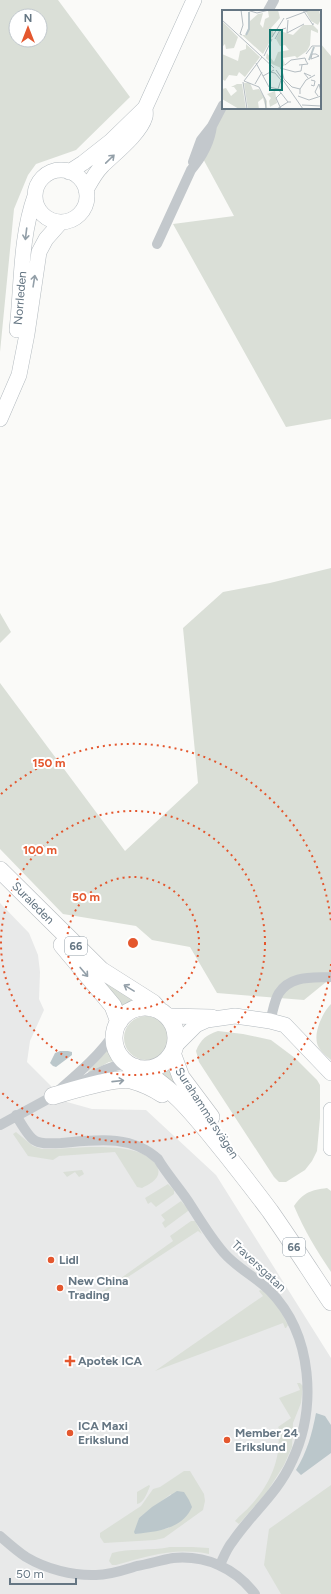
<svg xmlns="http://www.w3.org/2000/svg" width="331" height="1594" font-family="Figtree,sans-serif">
<rect width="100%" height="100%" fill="#fafaf8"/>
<!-- built -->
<path fill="#e8e9e9" d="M0 903 29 933 38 955 40 972 39 999 44 1010 30 1041 27 1062 67 1102 92 1109 146 1110 216 1175 331 1358V1594H0Z"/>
<!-- green -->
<path fill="#dadfd7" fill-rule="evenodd" d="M0 0H58L130 97 76 150 36 164 28 175 14 209 0 352ZM16 16H40V40H16Z
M320 43 331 56V419L286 427 173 224 234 216 201 155 225 108H320Z
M331 568V978L304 1000 217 993 190 947 152 940 136 926 63 914 0 849V683L125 851 198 783 183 628 223 592 270 583Z
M0 613 11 632 0 643Z
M100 978 142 1002 132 1004 122 1010Z
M331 1004V1060C326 1056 318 1049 317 1043 314 1031 323 1012 331 1004Z
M124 1038a22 22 0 1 1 44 0a22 22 0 1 1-44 0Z
M218 1031 243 1034 271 1040 295 1058 317 1080 320 1085V1118L317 1151 312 1161 305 1170 286 1182H279L274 1177 199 1062 196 1051C201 1039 206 1035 218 1031Z
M110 1047 116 1061 109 1062 89 1073 88 1072Z
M168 1067 172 1076 195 1106 155 1073Z
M16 1132 33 1146 42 1149C70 1150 140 1137 157 1166 163 1178 150 1184 142 1188L137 1187 115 1152 59 1156 53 1160 28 1156 13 1134Z
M82 1170 84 1174 79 1177 75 1172 67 1177 63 1172Z
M168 1184 174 1190V1194L156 1207 151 1202 148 1204 145 1198Z
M327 1188 331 1191V1272C317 1251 304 1230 294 1206 304 1192 311 1190 327 1188Z
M181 1201 188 1209V1211L165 1228 162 1223 165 1220 161 1215Z
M191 1221H195L202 1234 198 1231 99 1296 98 1294 107 1288 173 1241 170 1236Z
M260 1290 264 1291 277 1305 288 1325 286 1328H285L283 1323 155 1371 263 1296 259 1291Z
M297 1383H300L303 1386 301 1403 293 1423 292 1447 284 1465 267 1492 239 1524 235 1521C240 1515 246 1511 251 1505 269 1486 282 1458 278 1431L280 1430 278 1427 291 1418 279 1398 300 1390Z
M184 1471H190L204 1494 205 1501 203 1510 164 1538 155 1540 104 1543 100 1537V1533L141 1506 153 1489 160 1487ZM171 1494 169 1528 135 1534 139 1518Z
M149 1485 150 1486C147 1493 144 1503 137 1504V1492Z
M331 1485V1594H281L264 1565 269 1529Z
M170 1547H192L209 1548V1554C174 1547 149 1556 116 1565H112L109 1561 112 1553C129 1548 151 1551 170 1547Z"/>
<!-- water -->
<path fill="#bbc7cb" d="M60 1051H68L72 1052V1055L56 1067 53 1066 50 1063 55 1053Z
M316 1413 325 1416 331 1425V1453L301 1475 296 1470C307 1452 312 1434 316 1413Z
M177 1491 184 1492 189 1500 192 1507C183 1529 155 1532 135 1534L134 1532 139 1518 152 1507Z"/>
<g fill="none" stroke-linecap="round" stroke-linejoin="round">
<defs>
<path id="secondary" d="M35 196a26 26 0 1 1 52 0a26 26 0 1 1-52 0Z
M69 172 83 163 111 141 145 108 194 0
M86 190C91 181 95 173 102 166 114 154 140 134 145 117 146 114 145 111 145 108
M17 330C22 286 20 238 35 196
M0 419 19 375 27 334 39 252 46 239 61 222
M167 1016 212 1017
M175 1046 196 1025 207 1020 235 1016 270 1021 285 1025 331 1073
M331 1110V1148"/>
<path id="primary" d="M0 870 101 970 153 1003 160 1011
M62 945 113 1006 119 1022
M114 1038a31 31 0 1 1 62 0a31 31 0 1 1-62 0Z
M172 1053 181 1077 211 1117
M135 1067C175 1087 198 1120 226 1154 241 1173 256 1192 270 1211 291 1241 311 1272 331 1302
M53 1096C71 1091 114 1077 131 1080 142 1083 153 1088 162 1094"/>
</defs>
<!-- secondary casing -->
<use href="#secondary" stroke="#b3babf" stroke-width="16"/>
<!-- primary casing -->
<use href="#primary" stroke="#b5babe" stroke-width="18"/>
<!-- street -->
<path stroke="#c3c8cc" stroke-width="10" d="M268 11 274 0
M193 162 201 140 212 126 223 105
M157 244 191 170C202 157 210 142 212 126
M270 1021C273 1012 274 1001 279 993 291 975 312 978 331 977
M79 1084C94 1074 110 1066 128 1063
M58 1091C80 1072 100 1055 116 1031
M16 1115C20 1122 28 1136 34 1140 41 1145 53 1143 61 1143 95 1140 131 1134 158 1159 166 1173 178 1186 188 1201 199 1218 210 1237 224 1253 237 1268 256 1277 270 1291 313 1335 317 1408 292 1461 278 1493 252 1513 233 1541 227 1548 224 1556 220 1565
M0 1125 57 1094
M0 1536C8 1543 17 1551 26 1557 46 1569 73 1576 96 1575 110 1575 124 1570 137 1566 149 1564 161 1560 173 1558 206 1555 235 1568 255 1594"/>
<!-- secondary -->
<use href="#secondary" stroke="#fff" stroke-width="15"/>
<!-- primary -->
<use href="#primary" stroke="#fff" stroke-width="17"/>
</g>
<!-- one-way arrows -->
<defs><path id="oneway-shaft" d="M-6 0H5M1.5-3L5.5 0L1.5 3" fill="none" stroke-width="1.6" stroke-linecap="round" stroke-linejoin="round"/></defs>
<g stroke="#939fa8">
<use href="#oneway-shaft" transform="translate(110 159) rotate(-44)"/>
<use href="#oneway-shaft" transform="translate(26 234) rotate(97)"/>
<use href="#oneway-shaft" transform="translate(34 281) rotate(-81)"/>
<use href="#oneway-shaft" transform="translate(84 972) rotate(50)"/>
<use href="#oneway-shaft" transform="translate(129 988) rotate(-149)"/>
<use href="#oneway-shaft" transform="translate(118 1081) rotate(-6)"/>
</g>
<!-- distance rings -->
<g fill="none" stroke="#e4572e" stroke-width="2" stroke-dasharray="2 4">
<circle cx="133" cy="943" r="66"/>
<circle cx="133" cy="943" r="132"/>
<path d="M331 964A199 199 0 0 1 1 1092M1 794A199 199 0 0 1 331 922"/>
</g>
<!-- markers -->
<g fill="#e4572e" stroke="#fff" stroke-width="1.5">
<circle cx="51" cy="1260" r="4"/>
<circle cx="60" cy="1288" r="4"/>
<path d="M68 1355h4v4h4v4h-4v4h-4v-4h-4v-4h4z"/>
<circle cx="70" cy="1433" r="4"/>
<circle cx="227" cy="1440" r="4"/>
</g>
<g text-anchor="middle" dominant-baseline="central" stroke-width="4" stroke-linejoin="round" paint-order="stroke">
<!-- shield labels -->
<g fill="#fff" stroke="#939fa8" stroke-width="1">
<rect x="65" y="937" width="22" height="18" rx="3"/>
<rect x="283" y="1238" width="22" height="18" rx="3"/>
</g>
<g font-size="11" font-weight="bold" fill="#657683">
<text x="76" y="946">66</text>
<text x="294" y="1247">66</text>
</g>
<!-- street labels -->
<g font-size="12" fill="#657683" stroke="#fff">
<text transform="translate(20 298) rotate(-85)">Norrleden</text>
<text transform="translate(33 903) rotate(45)">Suraleden</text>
<text transform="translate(207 1113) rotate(57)">Surahammarsvägen</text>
<text transform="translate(259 1266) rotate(43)">Traversgatan</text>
</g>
<!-- poi labels -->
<g font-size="12" font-weight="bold" fill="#657683" stroke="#fff" text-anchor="start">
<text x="59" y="1260">Lidl</text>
<text x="68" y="1281">New China<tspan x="68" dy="14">Trading</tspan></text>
<text x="78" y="1361">Apotek ICA</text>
<text x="78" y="1426">ICA Maxi<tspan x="78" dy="14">Erikslund</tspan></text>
<text x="235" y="1433">Member 24<tspan x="235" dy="14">Erikslund</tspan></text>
</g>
</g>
<!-- overview -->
<g transform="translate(222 10)">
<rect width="99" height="99" fill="#fafaf8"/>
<path d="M56 0 58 8 49 18 52 24 41 44 20 25H24L28 11 36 4 41 3 38 14 41 18 43 9 47 7 46 1ZM83 0H97L99 9 96 15 89 11ZM0 11 16 27 12 38 4 39 3 34 0 37ZM81 15H91L96 20V23L89 20 88 35 85 41 75 48 73 46 61 48 63 55 59 58 50 54 44 48 45 43 52 52 56 42 67 40 63 35 58 36 54 29 58 21 71 25ZM24 34 38 47 23 67 17 62 15 66 7 65 3 71 0 69V39V44L16 51 18 41 24 39ZM22 73H28L31 80 37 79 45 91V98L48 97 47 91 49 88 45 84 53 81 55 93 44 99 41 88 36 92 37 99H26ZM15 74H20L24 99H17L0 89V79L4 78 9 86 15 81 12 77H9Z" fill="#dadfd7"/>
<path fill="none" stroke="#bbc7cb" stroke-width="2" d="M24 25 27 19V2M87 50 92 37"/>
<path fill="none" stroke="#b5bdc2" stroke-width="1" d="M19 0 21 15 18 24 20 25M25 0 35 3 47 0M81 0 91 15V13M64 9 88 0M0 10 52 58M66 10 65 23 82 14M50 27 62 8M53 29 58 20 64 18M84 44 90 36H98M94 44H90L89 49 97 46 94 44M42 46 50 29M34 53 47 77 56 79 66 92H69M63 55 69 50 83 48 84 51M77 55 86 54 84 51M58 58 73 62 79 61 80 55M54 60 81 99M60 61 62 69 70 77 78 79V84M48 62 53 63 59 70 56 79M41 66 52 60M86 68 82 63 89 66M89 70 93 71 92 76 89 75M22 71 37 77 43 89 44 99M22 71 40 47M21 72 25 99M33 74 40 62M78 79 84 70 93 65M59 83 54 88 59 99M76 86 87 90 99 86M96 86 93 82 97 74 99 82M80 95 99 96M55 99 66 92"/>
<path fill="#0f766e" fill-opacity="0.15" stroke="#0f766e" stroke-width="2" d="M48 20H60V80H48Z"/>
<rect width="99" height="99" fill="none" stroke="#657683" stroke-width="2"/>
</g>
<circle cx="133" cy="943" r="6" fill="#e4572e" stroke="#fff" stroke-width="2"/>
<g font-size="12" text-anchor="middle" font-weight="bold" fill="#e4572e" stroke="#fff" stroke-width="4" stroke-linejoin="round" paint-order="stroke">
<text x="49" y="767">150 m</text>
<text x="40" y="854">100 m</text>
<text x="86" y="901">50 m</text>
</g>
<!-- north arrow -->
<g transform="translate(28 28)"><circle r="19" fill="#ffffff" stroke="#c1c8cd"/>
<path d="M0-3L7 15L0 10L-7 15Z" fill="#e4572e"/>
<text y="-6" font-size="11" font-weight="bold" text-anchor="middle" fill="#657683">N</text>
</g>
<!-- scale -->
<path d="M10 1578v6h66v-6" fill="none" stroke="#657683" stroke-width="2"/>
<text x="16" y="1578" font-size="12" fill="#657683" stroke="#ffffff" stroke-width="3" paint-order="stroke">50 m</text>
</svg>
